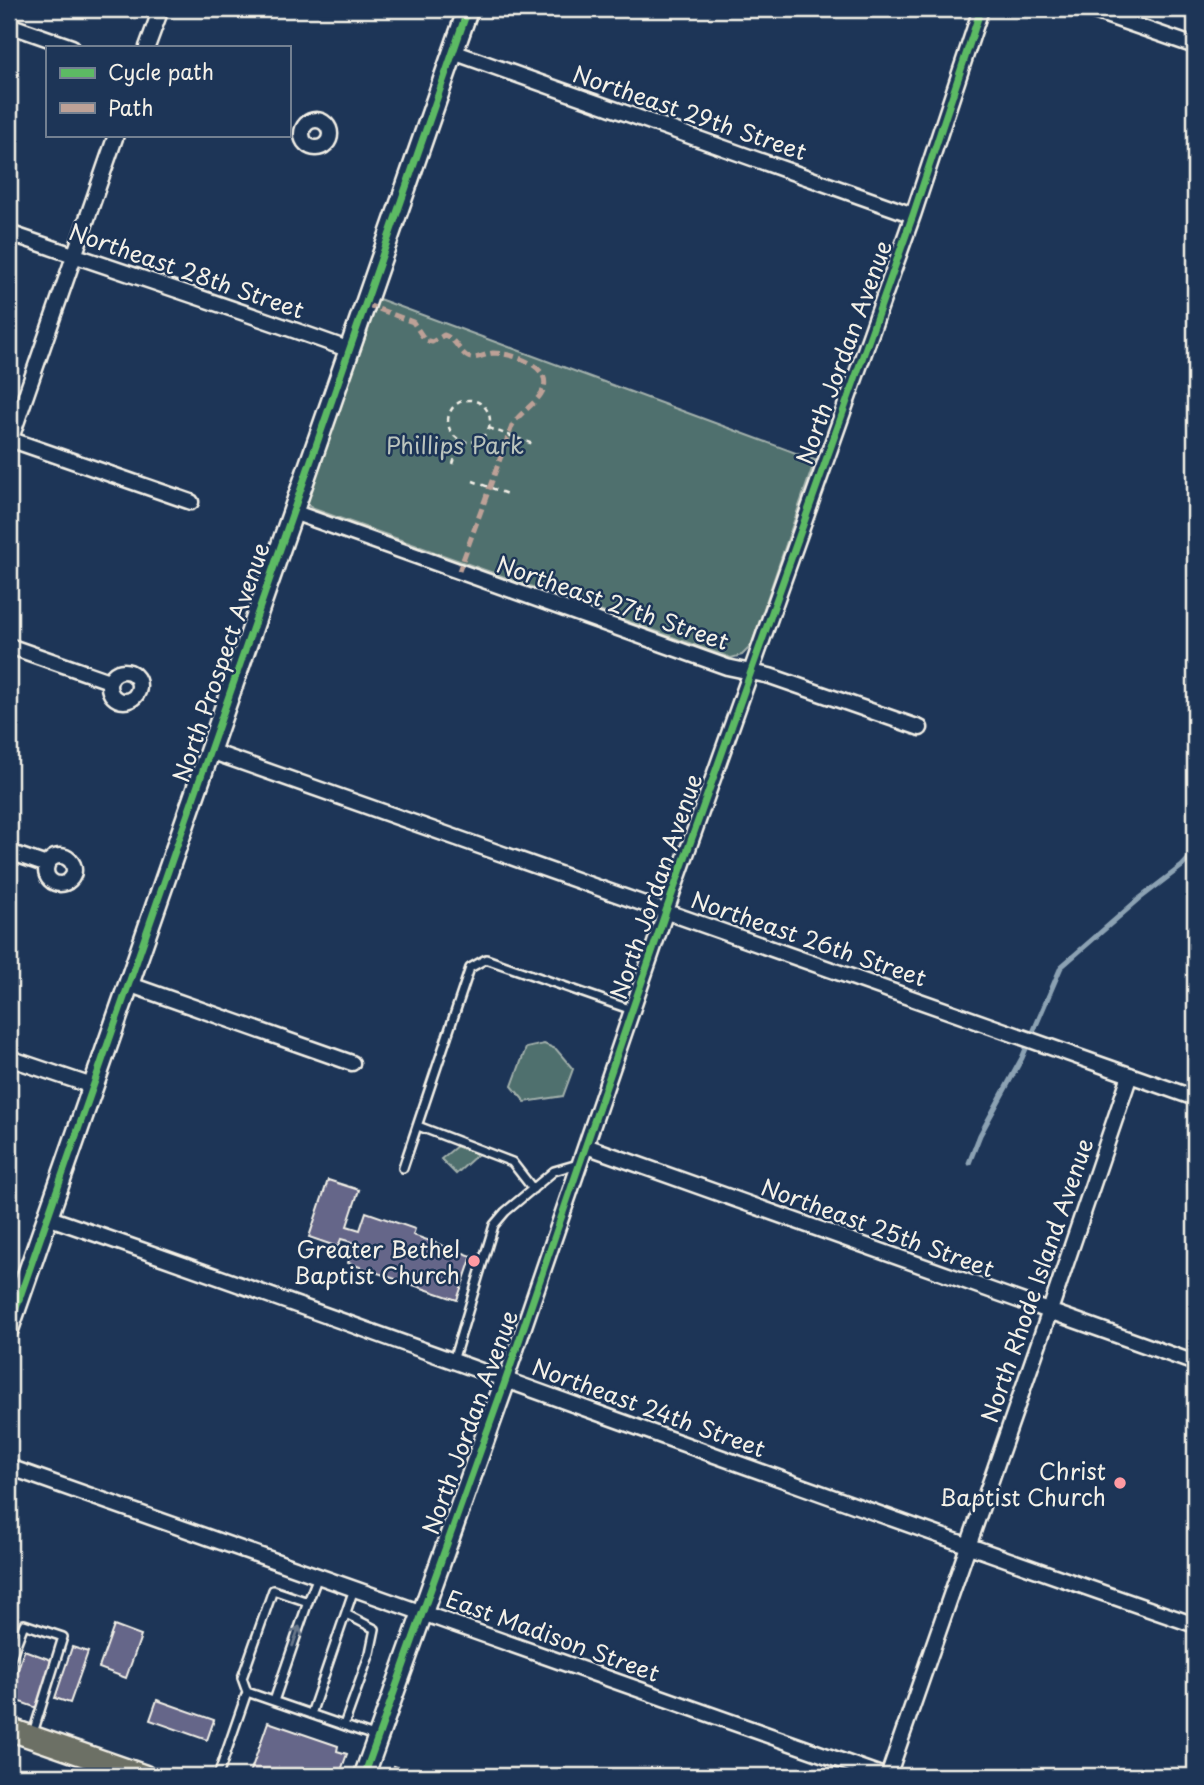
<svg xmlns="http://www.w3.org/2000/svg" width="1204" height="1785" font-family="'Playpen Sans',sans-serif">
<rect width="100%" height="100%" fill="#1d3557"/>
<filter id="ink" filterUnits="userSpaceOnUse"><feTurbulence type="fractalNoise" baseFrequency=".0143" numOctaves="2"/><feDisplacementMap in="SourceGraphic" scale="14" xChannelSelector="R" yChannelSelector="G"/><feConvolveMatrix kernelMatrix="1 2 1 2 8 2 1 2 1" color-interpolation-filters="sRGB"/></filter>
<g filter="url(#ink)">
<!-- green -->
<path fill="#506f6e" stroke="#a2b0ab" stroke-width="2" d="M379 299 815 460 751 646 742 655 731 658 314 509 309 506 307 499Z
M544 1044 556 1049 573 1069 563 1096 525 1102 512 1086 526 1048Z
M463 1141 477 1155 456 1174 441 1159Z"/>
<g fill="none" stroke-linecap="round" stroke-linejoin="round">
<!-- stream -->
<path stroke="#8ca2b3" stroke-width="5" d="M969 1163 980 1135 1022 1058 1061 967 1139 899 1182 866 1195 852"/>
</g>
<!-- building -->
<path fill="#656689" stroke="#f4f1e8" stroke-width="2" d="M328 1180 359 1190 347 1226 360 1230 366 1212 415 1229 413 1235 472 1256 457 1300 348 1263 355 1243 341 1239 338 1247 309 1237Z
M114 1626 141 1636 126 1678 99 1668Z
M72 1647 88 1652 70 1703 55 1698Z
M24 1650 54 1661 37 1708 9 1698Z
M157 1700 214 1720 207 1740 150 1720Z
M268 1722 338 1746 337 1751 347 1754 339 1776H249Z
M394 1766 423 1776H391Z"/>
<g fill="none" stroke-linecap="round" stroke-linejoin="round">
<defs>
<path id="lane" d="M418 1126 512 1162 533 1189
M403 1168 470 968 486 959 632 1010
M453 1361 494 1225 505 1212 554 1171 578 1164
M308 1602 318 1576
M9 1663 24 1624 63 1637 33 1733
M247 1692 242 1678 273 1590 308 1602 274 1701
M311 1714 354 1589
M344 1725 370 1653 375 1629 346 1614
M218 1776 247 1692 377 1737"/>
<path id="street" d="M1088 9 1195 46
M9 25 72 47
M147 47 161 9
M453 52 913 215
M302 134a14 14 0 1 1 28 0a14 14 0 1 1-28 0Z
M9 233C122 272 237 309 350 350
M9 439 191 502
M9 444 116 135
M293 512 727 667 770 676 920 728
M9 646 109 681
M109 686a15 15 0 1 1 30 0a15 15 0 1 1-30 0Z
M210 751 1195 1098
M9 852 47 865
M46 870a14 14 0 1 1 28 0a14 14 0 1 1-28 0Z
M128 984 352 1063
M9 1058 92 1086
M586 1146 1195 1363
M47 1217C431 1350 811 1493 1195 1625
M506 1379 666 911 913 215 981 9
M9 1467 884 1776
M888 1776 1042 1334 1130 1075"/>
<path id="secondary" d="M9 1328 468 9
M364 1776 506 1379"/>
<path id="primary" d="M9 1729 144 1776"/>
</defs>
<!-- lane casing -->
<use href="#lane" stroke="#f4f1e8" stroke-width="12"/>
<!-- street casing -->
<use href="#street" stroke="#f4f1e8" stroke-width="19"/>
<!-- secondary casing -->
<use href="#secondary" stroke="#f4f1e8" stroke-width="24"/>
<!-- primary casing -->
<use href="#primary" stroke="#f4f1e8" stroke-width="26"/>
<!-- path -->
<path stroke="#f4f1e8" stroke-width="2.5" stroke-dasharray="5 5" stroke-linecap="butt" d="M448 421a21 21 0 1 1 42 0a21 21 0 1 1-42 0Z
M489 428 533 444
M453 464 461 440
M473 481 507 494"/>
<!-- lane -->
<use href="#lane" stroke="#1d3557" stroke-width="7"/>
<!-- street -->
<use href="#street" stroke="#1d3557" stroke-width="14"/>
<!-- secondary -->
<use href="#secondary" stroke="#1d3557" stroke-width="19"/>
<!-- primary -->
<use href="#primary" stroke="#6c7065" stroke-width="21"/>
<!-- quiet -->
<path stroke="#bda197" stroke-width="5" stroke-dasharray="10 5" stroke-linecap="butt" d="M365 304 413 322 425 340 432 342 444 335C456 338 462 358 472 358 479 358 486 354 493 353 512 353 558 367 541 394 533 406 519 413 512 426L459 571"/>
<defs>
<path id="cycleway" d="M9 1328 468 9
M364 1776 506 1379 666 911 913 215 981 9"/>
</defs>
<!-- cycleway casing -->
<use href="#cycleway" stroke="#1d3557" stroke-width="11"/>
<!-- cycleway -->
<use href="#cycleway" stroke="#5cba63" stroke-width="7"/>
</g>
<!-- one-way arrows -->
<defs><path id="oneway-shaft" d="M-6 0H5M1.5-3L5.5 0L1.5 3" fill="none" stroke-width="1.6" stroke-linecap="round" stroke-linejoin="round" transform="scale(1.75)"/></defs>
<use stroke="#68778a" href="#oneway-shaft" transform="translate(296 1636) rotate(-71)"/>
</g>
<!-- markers -->
<g fill="#ff9aa2" stroke="#1d3557" stroke-width="2.5">
<circle cx="474" cy="1261" r="7"/>
<circle cx="1120" cy="1483" r="7"/>
</g>
<g text-anchor="middle" dominant-baseline="central" stroke-width="5" stroke-linejoin="round" paint-order="stroke">
<!-- street labels -->
<g font-size="23" fill="#f4f1e8" stroke="#1d3557">
<text transform="translate(690 112) rotate(19)">Northeast 29th Street</text>
<text transform="translate(187 270) rotate(19)">Northeast 28th Street</text>
<text transform="translate(843 352) rotate(-70)">North Jordan Avenue</text>
<text transform="translate(613 602) rotate(19)">Northeast 27th Street</text>
<text transform="translate(220 662) rotate(-71)">North Prospect Avenue</text>
<text transform="translate(655 886) rotate(-71)">North Jordan Avenue</text>
<text transform="translate(809 938) rotate(19)">Northeast 26th Street</text>
<text transform="translate(878 1227) rotate(20)">Northeast 25th Street</text>
<text transform="translate(1036 1280) rotate(-71)">North Rhode Island Avenue</text>
<text transform="translate(649 1407) rotate(20)">Northeast 24th Street</text>
<text transform="translate(469 1422) rotate(-70)">North Jordan Avenue</text>
<text transform="translate(553 1635) rotate(20)">East Madison Street</text>
</g>
<!-- park labels -->
<g font-size="23" fill="#bbc4bd" stroke="#1d3557">
<text x="455" y="444">Phillips Park</text>
</g>
<!-- poi labels -->
<g font-size="23" fill="#f4f1e8" stroke="#1d3557" text-anchor="end">
<text x="460" y="1248">Greater Bethel<tspan x="460" dy="26">Baptist Church</tspan></text>
<text x="1106" y="1470">Christ<tspan x="1106" dy="26">Baptist Church</tspan></text>
</g>
</g>
<!-- margin -->
<rect width="1204" height="1785" fill="none" stroke="#1d3557" stroke-width="35"/>
<rect x="18" y="18" width="1169" height="1750" fill="none" stroke="#f4f1e8" stroke-width="2.5" filter="url(#ink)"/>
<!-- legend -->
<rect x="46" y="46" width="245" height="91" fill="#1d3557" stroke="#738091" stroke-width="2"/>
<rect x="60" y="68" width="35" height="10" fill="#5cba63" stroke="#738091" stroke-width="2"/>
<text x="108" y="80" font-size="21" fill="#f4f1e8">Cycle path</text>
<rect x="60" y="103" width="35" height="10" fill="#bda197" stroke="#738091" stroke-width="2"/>
<text x="108" y="116" font-size="21" fill="#f4f1e8">Path</text>
</svg>
